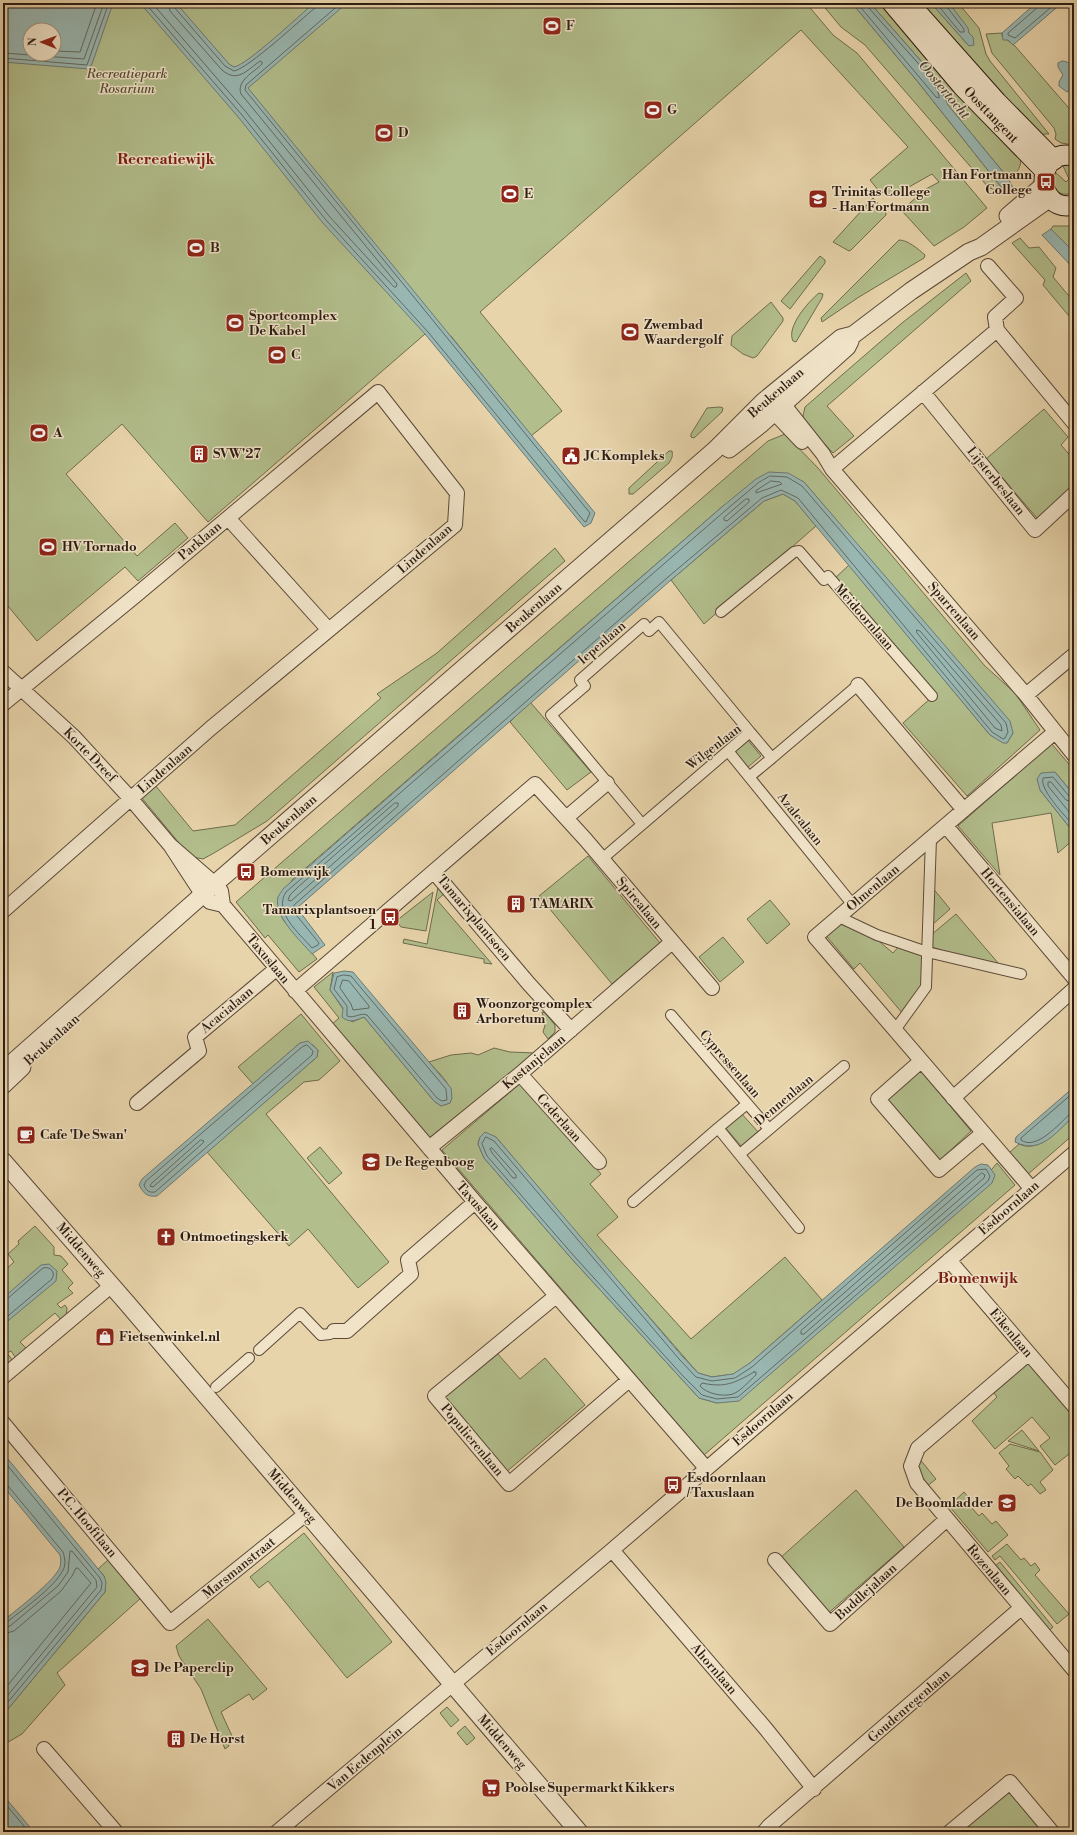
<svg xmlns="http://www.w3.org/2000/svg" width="1077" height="1835" font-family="'Libre Bodoni',serif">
<rect width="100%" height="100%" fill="#e8d4ab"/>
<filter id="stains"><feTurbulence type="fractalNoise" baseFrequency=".005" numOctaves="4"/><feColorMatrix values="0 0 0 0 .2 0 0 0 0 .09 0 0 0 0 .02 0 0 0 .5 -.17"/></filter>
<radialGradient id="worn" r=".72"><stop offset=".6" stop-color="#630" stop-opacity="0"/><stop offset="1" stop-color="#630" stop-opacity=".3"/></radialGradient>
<!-- green -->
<path fill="#b2be8c" stroke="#6f6c4e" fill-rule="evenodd" d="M3 3H806L833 35 857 53 987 208 964 227 934 246 903 212V209L926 189 939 182 932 174 893 196 879 191 870 180 908 147 801 30 480 312 562 411 531 436 451 336 425 334 208 522 122 424 66 474 137 556 175 523 188 538 138 581 125 567 37 641 3 600ZM30 30H54V54H30Z
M821 3H852L918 82 1002 188 1009 193 989 188 865 45 841 27Z
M870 3H885L1021 160C1020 169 1017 174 1008 178L948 105 936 78Z
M916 3H931L969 46V33L949 3H958L979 28 986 54 990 61 1049 134H1044L1042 136Z
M1002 33V36L1015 46 1074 114V145L1061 143 1055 139 1056 134 1054 128 992 53 986 34Z
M1070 165 1074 167V192C1058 200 1049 185 1054 171L1066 182 1069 179 1063 166Z
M873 198 886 213V215L851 250 849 251 833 242Z
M1053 226H1074V252L1051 229Z
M1020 238 1029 248 1039 247 1056 268 1053 277 1074 302V322L1043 285 1045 280 1012 243Z
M899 240C908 240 918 249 925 255L924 258 859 297 822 322 821 318Z
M820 256 825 260V263L790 309 781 301Z
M966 273 971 281 827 406 854 436 833 453 806 424 803 416 805 407 902 323Z
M819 293 823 294 822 298 796 342 793 341C786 327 808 302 819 293Z
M771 302 783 318V321L757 356 753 358 743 354 731 345 732 336Z
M720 407 723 408 722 412 694 438 691 437V434L707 408Z
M1044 409 1068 437 1061 445 1074 460V487L1037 518 986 459Z
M785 434 818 468 985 666 1015 693 1040 730 967 796 903 723 932 697 832 581 849 565 990 735 1007 743 1013 733 804 482 723 506 292 880 279 911 284 921 317 959 299 972 268 935 265 938 236 902 768 441Z
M669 451H672C673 456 672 458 669 463L633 494H629V488Z
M783 494 795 501 816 526 704 624 671 580 764 501Z
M555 548 565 561 267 821 214 853 203 859 193 857 184 849 141 797 155 785 193 831 235 825 381 698 377 694 437 653Z
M530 702 591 772 567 790 510 722Z
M747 739 761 756 747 768 732 750Z
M1051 743 1074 770V795L1055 772 1040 790 1074 833V839L1058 853 1051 813 992 823 1000 875 958 826Z
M588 856 660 943 612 984 539 896Z
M438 887 444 894 437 900 492 964 484 963V959L403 943 404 939 427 944Z
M932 887 950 909 932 925Z
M433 892 426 931 401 927 396 921Z
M770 900 790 924 767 944 747 919Z
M956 914 1005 971 932 947 931 935Z
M835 922 874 937 893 953 900 945 923 954 922 988 903 1014 860 963 854 969 823 932Z
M723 937 744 962 720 982 699 957Z
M333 972 330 990 352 1022 364 1017 434 1101 441 1106 450 1103C457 1087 438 1073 429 1062L451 1055 471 1053 478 1055 494 1048 510 1052 535 1053 429 1138 331 1025 339 1018 314 987Z
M542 1012 545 1013 555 1025V1032L548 1039 543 1032 545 1025Z
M301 1014 340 1061 319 1080 304 1082 266 1114 389 1262 358 1288 308 1229 289 1246 207 1152 317 1057 318 1050 313 1045 300 1043 253 1084 238 1067Z
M920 1070 971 1131 938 1162 885 1101Z
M522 1082 601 1174 590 1184 618 1217 597 1235 691 1339 785 1257 822 1300 750 1363 734 1374 712 1377 698 1373 577 1234 496 1137H480L478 1144 484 1158 571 1258 699 1398 717 1403 992 1169 997 1163 1015 1185 704 1455 442 1150Z
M740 1112 759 1133 742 1147 724 1126Z
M1074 1116V1134L1027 1175 1009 1153 1019 1144C1040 1154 1059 1128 1074 1116Z
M320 1147 342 1173 329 1184 307 1158Z
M35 1226 54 1247V1255L61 1256 68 1264 62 1270 73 1283 68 1288 73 1293 57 1304 61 1308 65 1305 67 1308 66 1318 62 1321 55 1313 20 1342 27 1349 16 1358 11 1351 7 1353 13 1361 4 1368 3 1272 14 1262 8 1254 19 1244 18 1241Z
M496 1352 520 1379 545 1358 585 1405 505 1473 442 1399Z
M1030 1362 1074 1414V1459L1069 1454 1055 1465 1040 1446 1050 1438 1032 1417 995 1449 972 1421 997 1397 994 1393Z
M1022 1430 1039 1451 1008 1441Z
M1010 1444 1040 1452 1053 1470 1040 1482 1046 1490 1040 1494 1031 1484 1028 1486 1018 1476 1015 1479 1006 1469 1009 1466 999 1453Z
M918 1457 936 1479 926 1487 915 1463Z
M856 1490 904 1547 826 1615 779 1559Z
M964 1492 973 1503 970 1506 979 1516 982 1513 992 1524 996 1521 1008 1535 988 1552 949 1506Z
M304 1533 392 1642 347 1678 268 1581 259 1588 250 1577Z
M1007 1544 1021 1560 1024 1558 1031 1566 1035 1563 1040 1570 1035 1575 1069 1614 1057 1624 1000 1556 995 1560 992 1556Z
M108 1560 141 1598 57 1673 65 1685 22 1734 3 1745V1715L105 1592 104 1576 98 1569Z
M1000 1562 1053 1627 1047 1633 995 1566Z
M208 1619 267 1689 253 1700 249 1694 221 1712 232 1736 227 1742 229 1746 225 1749 201 1689 179 1656 176 1646Z
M447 1707 459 1720 451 1727 440 1713Z
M465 1726 475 1738 467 1745 457 1733Z
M1009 1792 1042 1832H960Z"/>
<!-- water -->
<path fill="#99b7b2" stroke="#6d7972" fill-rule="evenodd" d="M18 3H117L111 9 92 64 89 69 3 62V9ZM30 30H54V54H30Z
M140 3H176L229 64 234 67C247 65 300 15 314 3H347L248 88 595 513 591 523 584 527 425 334 322 222 239 118Z
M852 3H870L936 78 948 105 1008 178 1013 188 1009 193 1002 188 918 82Z
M931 3H949L968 28 969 33 973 37 974 45 969 46Z
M1036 3H1062L1013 45 1008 40H1003L1002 33Z
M1062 61C1074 62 1074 70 1071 79L1073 82 1074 88 1067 92 1059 86V82L1063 75 1058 67V63Z
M1051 229 1074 252V269L1042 235Z
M769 472 788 473 804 482 1010 721 1013 733 1007 743H1003L990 735 795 501 783 494 764 501 671 580 297 908 325 945 312 954C301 941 273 916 278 897 279 895 282 891 283 889L723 506 756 479Z
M1055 772 1074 795V833L1040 790 1037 779 1041 773Z
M344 971 353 972 451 1088 452 1098 450 1103 441 1106 434 1101 364 1017C356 1020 350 1024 342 1017L343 1008 330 990 334 973Z
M308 1041 318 1050 317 1057 157 1196C147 1197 144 1194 139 1185L142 1179 300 1043Z
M1074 1087V1116C1056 1132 1041 1155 1015 1142L1016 1137Z
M485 1132 496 1137 682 1356 698 1373 712 1377 733 1374 750 1363 975 1167 981 1164 988 1165 995 1175 992 1183 739 1401 717 1403 699 1398 571 1258 484 1158 478 1144 480 1137Z
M49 1264 57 1271 56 1281 3 1325V1298L41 1265Z
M3 1453 104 1576 106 1582 105 1592 3 1715V1621C16 1610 55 1581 60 1567 61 1563 61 1559 60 1555L3 1486Z
M3 1795 34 1832H7L3 1828Z"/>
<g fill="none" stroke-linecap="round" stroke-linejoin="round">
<!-- shore -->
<path stroke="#626962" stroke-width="1" d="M145 3 242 115 326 220 428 332 584 521 586 522 590 513 245 90 246 85 341 3
M152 3 246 112 329 216 394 287H396L397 284 241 94C236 81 254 72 262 64V62L260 61C246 71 237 83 222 70L170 11 168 3
M173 3 174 7 225 66 234 71C249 68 300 20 315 8L316 3
M857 3 936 97 939 98V95L933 80 868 7 867 3
M936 3 960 32H964V29L947 7V3
M1039 3 1038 7 1008 33V35L1015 38 1056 3
M54 51 80 52 97 3
M3 53 84 59 104 3
M3 58 87 65 107 8 111 3
M770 476 787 477 802 486 1006 723 1008 732 1005 738 1003 739 992 732 798 498 781 490 762 498 668 577 294 905 293 911 319 943 318 945 312 948C299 933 273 912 286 892L726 510 758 483Z
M771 481 780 482 782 484 756 493V491Z
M746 499H749V502L727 521 724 520V518Z
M917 630 920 631 1001 725 1002 731 995 728 917 633Z
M1074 797 1069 796 1053 777 1043 778C1039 789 1066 817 1074 826
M1074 802 1066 800 1051 782H1048V786L1074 818
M395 803H398V806L291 901 288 900 290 895 298 887Z
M344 975 351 976 446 1089 447 1100 442 1101 437 1098 367 1015C361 1012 354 1019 347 1016V1006L334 989 337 977Z
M343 980 349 981 369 1006V1008L353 1010 351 1004 340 988Z
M307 1045 313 1051 312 1055 155 1192C150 1193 146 1191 144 1185L146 1181 302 1047Z
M1074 1092 1021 1138V1140C1036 1151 1059 1124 1070 1114L1074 1113
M486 1137 494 1141 679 1359 696 1377 712 1381 735 1378 752 1367 977 1170 986 1169 990 1176 988 1181 738 1397 717 1399 702 1395 683 1376 574 1256 487 1156 482 1144Z
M201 1140 204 1141 203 1143 153 1187 150 1186 151 1184Z
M492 1148 516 1175V1178H513L492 1153 490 1149Z
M982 1173 985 1175 984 1178 804 1334H801V1331Z
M3 1300 7 1299 43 1268C50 1266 56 1272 52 1279L3 1320
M754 1372H756V1375C750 1380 741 1391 733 1394 723 1397 707 1394 700 1386L702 1383C725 1388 735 1383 754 1372Z
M3 1460 100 1578 102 1583 101 1590 3 1708
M3 1484 8 1486 63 1552C65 1558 66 1565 63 1570 55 1587 22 1610 7 1622L3 1623
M3 1628 10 1626 58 1586 68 1572 70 1551H72L96 1580 97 1587 3 1701
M3 1634 14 1631 61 1591 72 1576 76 1568H78L91 1583 3 1691
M3 1801 29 1832"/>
<defs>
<path id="pedestrian" d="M721 612 794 552 799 551 824 580 828 576 932 696
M728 751 853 905
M749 777 772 758
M642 824 551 715 585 686 580 680 644 624 649 631 659 622 750 732
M602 859 750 732 772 758 858 685
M839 917 877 935 927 952 1021 974
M671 1015 769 1129
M895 1030 926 987 931 838
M747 1104 718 1128 799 1228
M740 1154 844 1066
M633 1202 718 1128
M259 1350 300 1313 321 1335 330 1334 334 1331
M216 1387 249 1358"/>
<path id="minor" d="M988 266 1016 298 995 317 997 330
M923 392 1035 530 1074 494
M777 396 823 454 832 469 1026 695 1074 755
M767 405 802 442
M832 469 997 330 1074 423
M228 518 328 629
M3 672 74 737 131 799 170 845 200 891 210 902 223 905
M858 685 964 810
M1026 695 1074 655
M3 704 135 596 378 392 457 493 455 525 211 728 3 911
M566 818 607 783
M946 826 1074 978
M170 845 215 884 221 891 223 905 475 1202 706 1468
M434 872 529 984 571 1030
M295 991 535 784 586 840 712 988
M921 1061 878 1099 939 1170 983 1133
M520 1074 599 1162
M953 1098 1074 989
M137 1103 199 1051 195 1037 276 969
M429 1148 520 1074 672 942
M1031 1188 815 937 1055 732
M949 1260 1074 1406
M556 1296 435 1396 509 1484 629 1380
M334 1331H347L411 1274 408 1260 475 1202
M1028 1354 918 1448 911 1466 917 1483 1074 1670
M3 1377 111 1286
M3 1423 170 1623 307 1513
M612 1550 766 1729 814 1789
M775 1560 830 1624 947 1519
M44 1749 116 1832
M277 1832 612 1550 1074 1153
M764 1832 769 1826 1021 1608
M950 1832 1010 1782 1052 1832"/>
<path id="tertiary" d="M1008 216 1044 185
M729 449 761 424 847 347 850 341
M3 1071 217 882 715 450 764 401 841 338 853 335 911 291 969 252 981 247 1050 198
M3 1085 22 1067
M3 1161 126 1302 579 1832"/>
<path id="secondary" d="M892 3 962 86 1045 171
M909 3 997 102 1054 160
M1074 156C1033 147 1035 214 1074 205"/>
</defs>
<!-- pedestrian casing -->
<use href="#pedestrian" stroke="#5b4938" stroke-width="12"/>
<!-- minor casing -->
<use href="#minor" stroke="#5b4938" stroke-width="16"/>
<!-- tertiary casing -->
<use href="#tertiary" stroke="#5b4938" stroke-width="19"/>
<!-- secondary casing -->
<use href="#secondary" stroke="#2c1b11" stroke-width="21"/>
<!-- pedestrian -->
<use href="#pedestrian" stroke="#f0e3c8" stroke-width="10"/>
<!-- minor -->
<use href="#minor" stroke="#f0e3c8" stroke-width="14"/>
<!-- tertiary -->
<use href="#tertiary" stroke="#f0e3c8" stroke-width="17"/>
<!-- secondary -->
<use href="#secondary" stroke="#f0e3c8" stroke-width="19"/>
</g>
<!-- icons -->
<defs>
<symbol id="stadium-square" viewBox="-11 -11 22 22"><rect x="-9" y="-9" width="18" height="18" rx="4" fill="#8f2418" stroke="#f0e3c8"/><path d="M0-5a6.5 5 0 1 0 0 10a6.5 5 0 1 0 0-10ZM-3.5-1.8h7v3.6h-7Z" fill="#fff"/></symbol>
<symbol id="bus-square" viewBox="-11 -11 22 22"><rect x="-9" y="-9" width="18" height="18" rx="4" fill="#8f2418" stroke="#f0e3c8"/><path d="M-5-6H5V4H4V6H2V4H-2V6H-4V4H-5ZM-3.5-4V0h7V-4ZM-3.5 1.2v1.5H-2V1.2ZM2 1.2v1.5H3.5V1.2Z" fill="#fff"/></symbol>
<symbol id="school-square" viewBox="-11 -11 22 22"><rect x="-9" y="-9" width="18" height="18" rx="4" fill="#8f2418" stroke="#f0e3c8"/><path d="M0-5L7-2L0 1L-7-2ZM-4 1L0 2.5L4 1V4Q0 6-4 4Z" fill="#fff"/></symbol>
<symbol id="building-square" viewBox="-11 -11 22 22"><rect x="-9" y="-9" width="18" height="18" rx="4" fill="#8f2418" stroke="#f0e3c8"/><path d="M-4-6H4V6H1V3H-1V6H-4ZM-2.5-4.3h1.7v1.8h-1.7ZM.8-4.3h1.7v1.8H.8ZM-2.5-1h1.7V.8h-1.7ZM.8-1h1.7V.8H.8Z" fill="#fff"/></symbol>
<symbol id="civic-square" viewBox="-11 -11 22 22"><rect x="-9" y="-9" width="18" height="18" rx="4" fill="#8f2418" stroke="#f0e3c8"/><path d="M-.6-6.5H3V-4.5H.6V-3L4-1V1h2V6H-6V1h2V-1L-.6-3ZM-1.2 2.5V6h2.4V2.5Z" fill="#fff"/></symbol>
<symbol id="cafe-square" viewBox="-11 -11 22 22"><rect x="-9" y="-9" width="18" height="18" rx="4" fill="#8f2418" stroke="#f0e3c8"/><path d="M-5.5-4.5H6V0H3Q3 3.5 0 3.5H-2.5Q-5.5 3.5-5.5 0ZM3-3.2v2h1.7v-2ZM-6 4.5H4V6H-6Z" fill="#fff"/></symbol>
<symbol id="church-square" viewBox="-11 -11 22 22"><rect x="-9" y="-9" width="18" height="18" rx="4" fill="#8f2418" stroke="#f0e3c8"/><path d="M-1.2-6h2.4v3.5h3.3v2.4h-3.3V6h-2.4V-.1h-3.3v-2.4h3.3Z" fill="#fff"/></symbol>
<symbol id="shop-square" viewBox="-11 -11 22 22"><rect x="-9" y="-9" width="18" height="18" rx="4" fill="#8f2418" stroke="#f0e3c8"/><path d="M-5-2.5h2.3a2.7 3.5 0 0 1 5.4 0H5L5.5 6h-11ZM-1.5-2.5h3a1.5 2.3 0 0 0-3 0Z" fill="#fff"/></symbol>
<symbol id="supermarket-square" viewBox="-11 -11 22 22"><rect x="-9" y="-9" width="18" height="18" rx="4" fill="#8f2418" stroke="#f0e3c8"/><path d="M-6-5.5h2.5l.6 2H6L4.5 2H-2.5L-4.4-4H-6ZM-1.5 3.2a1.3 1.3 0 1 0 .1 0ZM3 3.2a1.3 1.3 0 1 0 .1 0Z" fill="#fff"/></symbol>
</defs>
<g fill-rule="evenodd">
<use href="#stadium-square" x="541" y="15" width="22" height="22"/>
<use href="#stadium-square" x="642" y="99" width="22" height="22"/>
<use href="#stadium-square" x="373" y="122" width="22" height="22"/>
<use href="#bus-square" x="1035" y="171" width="22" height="22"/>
<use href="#stadium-square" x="499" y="183" width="22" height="22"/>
<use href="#school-square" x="807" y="188" width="22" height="22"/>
<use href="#stadium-square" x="185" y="237" width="22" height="22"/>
<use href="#stadium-square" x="224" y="312" width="22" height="22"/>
<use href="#stadium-square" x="619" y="321" width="22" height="22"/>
<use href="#stadium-square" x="266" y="344" width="22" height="22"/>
<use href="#stadium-square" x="28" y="422" width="22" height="22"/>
<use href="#building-square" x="188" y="443" width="22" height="22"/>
<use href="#civic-square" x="560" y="445" width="22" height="22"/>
<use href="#stadium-square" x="37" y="536" width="22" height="22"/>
<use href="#bus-square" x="235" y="861" width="22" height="22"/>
<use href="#building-square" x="505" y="893" width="22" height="22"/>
<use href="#bus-square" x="379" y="906" width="22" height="22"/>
<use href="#building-square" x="451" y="1000" width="22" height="22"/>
<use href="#cafe-square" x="15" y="1124" width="22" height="22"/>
<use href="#school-square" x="360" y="1151" width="22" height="22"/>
<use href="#church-square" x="155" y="1226" width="22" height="22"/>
<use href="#shop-square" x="94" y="1326" width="22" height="22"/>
<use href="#bus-square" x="662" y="1474" width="22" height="22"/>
<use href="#school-square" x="996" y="1492" width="22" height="22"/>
<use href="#school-square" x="129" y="1657" width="22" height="22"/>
<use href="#building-square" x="165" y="1728" width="22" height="22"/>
<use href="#supermarket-square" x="480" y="1777" width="22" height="22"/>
</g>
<g text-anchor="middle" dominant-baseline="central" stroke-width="3" stroke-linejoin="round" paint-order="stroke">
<!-- poi labels -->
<g font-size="13" font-weight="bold" fill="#2c1b11" stroke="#f0e3c8" text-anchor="start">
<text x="566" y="26">F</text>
<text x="667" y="110">G</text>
<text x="398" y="133">D</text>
<text x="1032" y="175" text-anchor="end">Han Fortmann<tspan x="1032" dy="15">College</tspan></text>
<text x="832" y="192">Trinitas College<tspan x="832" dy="15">- Han Fortmann</tspan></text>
<text x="524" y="194">E</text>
<text x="210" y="248">B</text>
<text x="249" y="316">Sportcomplex<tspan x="249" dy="15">De Kabel</tspan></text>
<text x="644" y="325">Zwembad<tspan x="644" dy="15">Waardergolf</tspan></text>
<text x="291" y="355">C</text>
<text x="53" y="433">A</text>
<text x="213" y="454">SVW'27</text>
<text x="585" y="456">JC Kompleks</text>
<text x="62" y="547">HV Tornado</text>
<text x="260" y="872">Bomenwijk</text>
<text x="530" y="904">TAMARIX</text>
<text x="376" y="910" text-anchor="end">Tamarixplantsoen<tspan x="376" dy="15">1</tspan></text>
<text x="476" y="1004">Woonzorgcomplex<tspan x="476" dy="15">Arboretum</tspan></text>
<text x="40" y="1135">Cafe 'De Swan'</text>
<text x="385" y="1162">De Regenboog</text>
<text x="180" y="1237">Ontmoetingskerk</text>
<text x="119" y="1337">Fietsenwinkel.nl</text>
<text x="687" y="1478">Esdoornlaan<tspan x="687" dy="15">/ Taxuslaan</tspan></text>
<text x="993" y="1503" text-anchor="end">De Boomladder</text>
<text x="154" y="1668">De Paperclip</text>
<text x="190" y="1739">De Horst</text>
<text x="505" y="1788">Poolse Supermarkt Kikkers</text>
</g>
<!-- park labels -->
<g font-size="13" font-style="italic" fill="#544c36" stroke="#f0e3c8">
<text x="127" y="74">Recreatiepark<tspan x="127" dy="15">Rosarium</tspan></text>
</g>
<!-- street labels -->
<g font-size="13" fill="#2c1b11" stroke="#f0e3c8">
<text transform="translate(991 115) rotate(46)">Oosttangent</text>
<text transform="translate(776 393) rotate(-41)">Beukenlaan</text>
<text transform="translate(996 481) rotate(51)">Lijsterbeslaan</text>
<text transform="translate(200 541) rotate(-40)">Parklaan</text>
<text transform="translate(425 549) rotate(-41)">Lindenlaan</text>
<text transform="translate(534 608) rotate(-41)">Beukenlaan</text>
<text transform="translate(954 611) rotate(49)">Sparrenlaan</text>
<text transform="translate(864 617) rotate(49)">Meidoornlaan</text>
<text transform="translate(602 643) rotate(-41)">Iepenlaan</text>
<text transform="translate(714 747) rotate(-38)">Wilgenlaan</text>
<text transform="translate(90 755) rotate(46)">Korte Dreef</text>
<text transform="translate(165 769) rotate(-41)">Lindenlaan</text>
<text transform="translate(800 819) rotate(51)">Azalealaan</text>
<text transform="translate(289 820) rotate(-41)">Beukenlaan</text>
<text transform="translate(873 888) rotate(-40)">Olmenlaan</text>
<text transform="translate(1010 902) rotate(50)">Hortensialaan</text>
<text transform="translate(639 903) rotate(50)">Spirealaan</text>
<text transform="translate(474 918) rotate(50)">Tamarixplantsoen</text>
<text transform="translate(268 959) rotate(50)">Taxuslaan</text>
<text transform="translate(227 1010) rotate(-40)">Acacialaan</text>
<text transform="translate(52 1040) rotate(-42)">Beukenlaan</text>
<text transform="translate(534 1062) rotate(-40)">Kastanjelaan</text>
<text transform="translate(730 1064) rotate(49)">Cypressenlaan</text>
<text transform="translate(784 1100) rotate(-40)">Dennenlaan</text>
<text transform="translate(559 1118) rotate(48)">Cederlaan</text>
<text transform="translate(478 1206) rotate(49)">Taxuslaan</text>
<text transform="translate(1009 1208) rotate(-41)">Esdoornlaan</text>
<text transform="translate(81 1250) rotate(49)">Middenweg</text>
<text transform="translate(1011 1333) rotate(50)">Eikenlaan</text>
<text transform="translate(763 1419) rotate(-41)">Esdoornlaan</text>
<text transform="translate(472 1440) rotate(50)">Populierenlaan</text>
<text transform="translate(292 1496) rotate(49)">Middenweg</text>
<text transform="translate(87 1523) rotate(50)">P.C. Hooftlaan</text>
<text transform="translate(239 1568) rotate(-39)">Marsmanstraat</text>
<text transform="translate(989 1570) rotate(50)">Rozenlaan</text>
<text transform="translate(866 1592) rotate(-42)">Buddlejalaan</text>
<text transform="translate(517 1629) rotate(-40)">Esdoornlaan</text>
<text transform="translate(714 1669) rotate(49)">Ahornlaan</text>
<text transform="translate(909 1706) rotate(-41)">Goudenregenlaan</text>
<text transform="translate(502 1742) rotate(49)">Middenweg</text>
<text transform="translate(365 1759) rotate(-40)">Van Eedenplein</text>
</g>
<!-- water labels -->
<g font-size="14" font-style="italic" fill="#4d4a41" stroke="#f0e3c8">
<text transform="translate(944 90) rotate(50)">Oostertocht</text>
</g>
<!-- quarter labels -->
<g font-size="15" font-weight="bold" fill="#7a1f14" stroke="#f0e3c8">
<text x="166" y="159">Recreatiewijk</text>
<text x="978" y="1278">Bomenwijk</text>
</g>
</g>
<!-- margin -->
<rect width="1077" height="1835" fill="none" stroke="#e8d4ab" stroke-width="16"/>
<rect x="4" y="4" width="1069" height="1827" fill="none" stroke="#2c1b11" stroke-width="2"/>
<rect x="8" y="8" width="1061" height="1819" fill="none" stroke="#2c1b11"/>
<!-- north arrow -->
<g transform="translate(42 42) rotate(271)"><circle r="19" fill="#f0e3c8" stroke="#a2937f"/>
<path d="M0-3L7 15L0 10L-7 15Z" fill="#8f2418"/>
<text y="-6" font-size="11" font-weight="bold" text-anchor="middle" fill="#2c1b11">N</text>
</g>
<rect width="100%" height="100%" filter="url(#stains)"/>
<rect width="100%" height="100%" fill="url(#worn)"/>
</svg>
